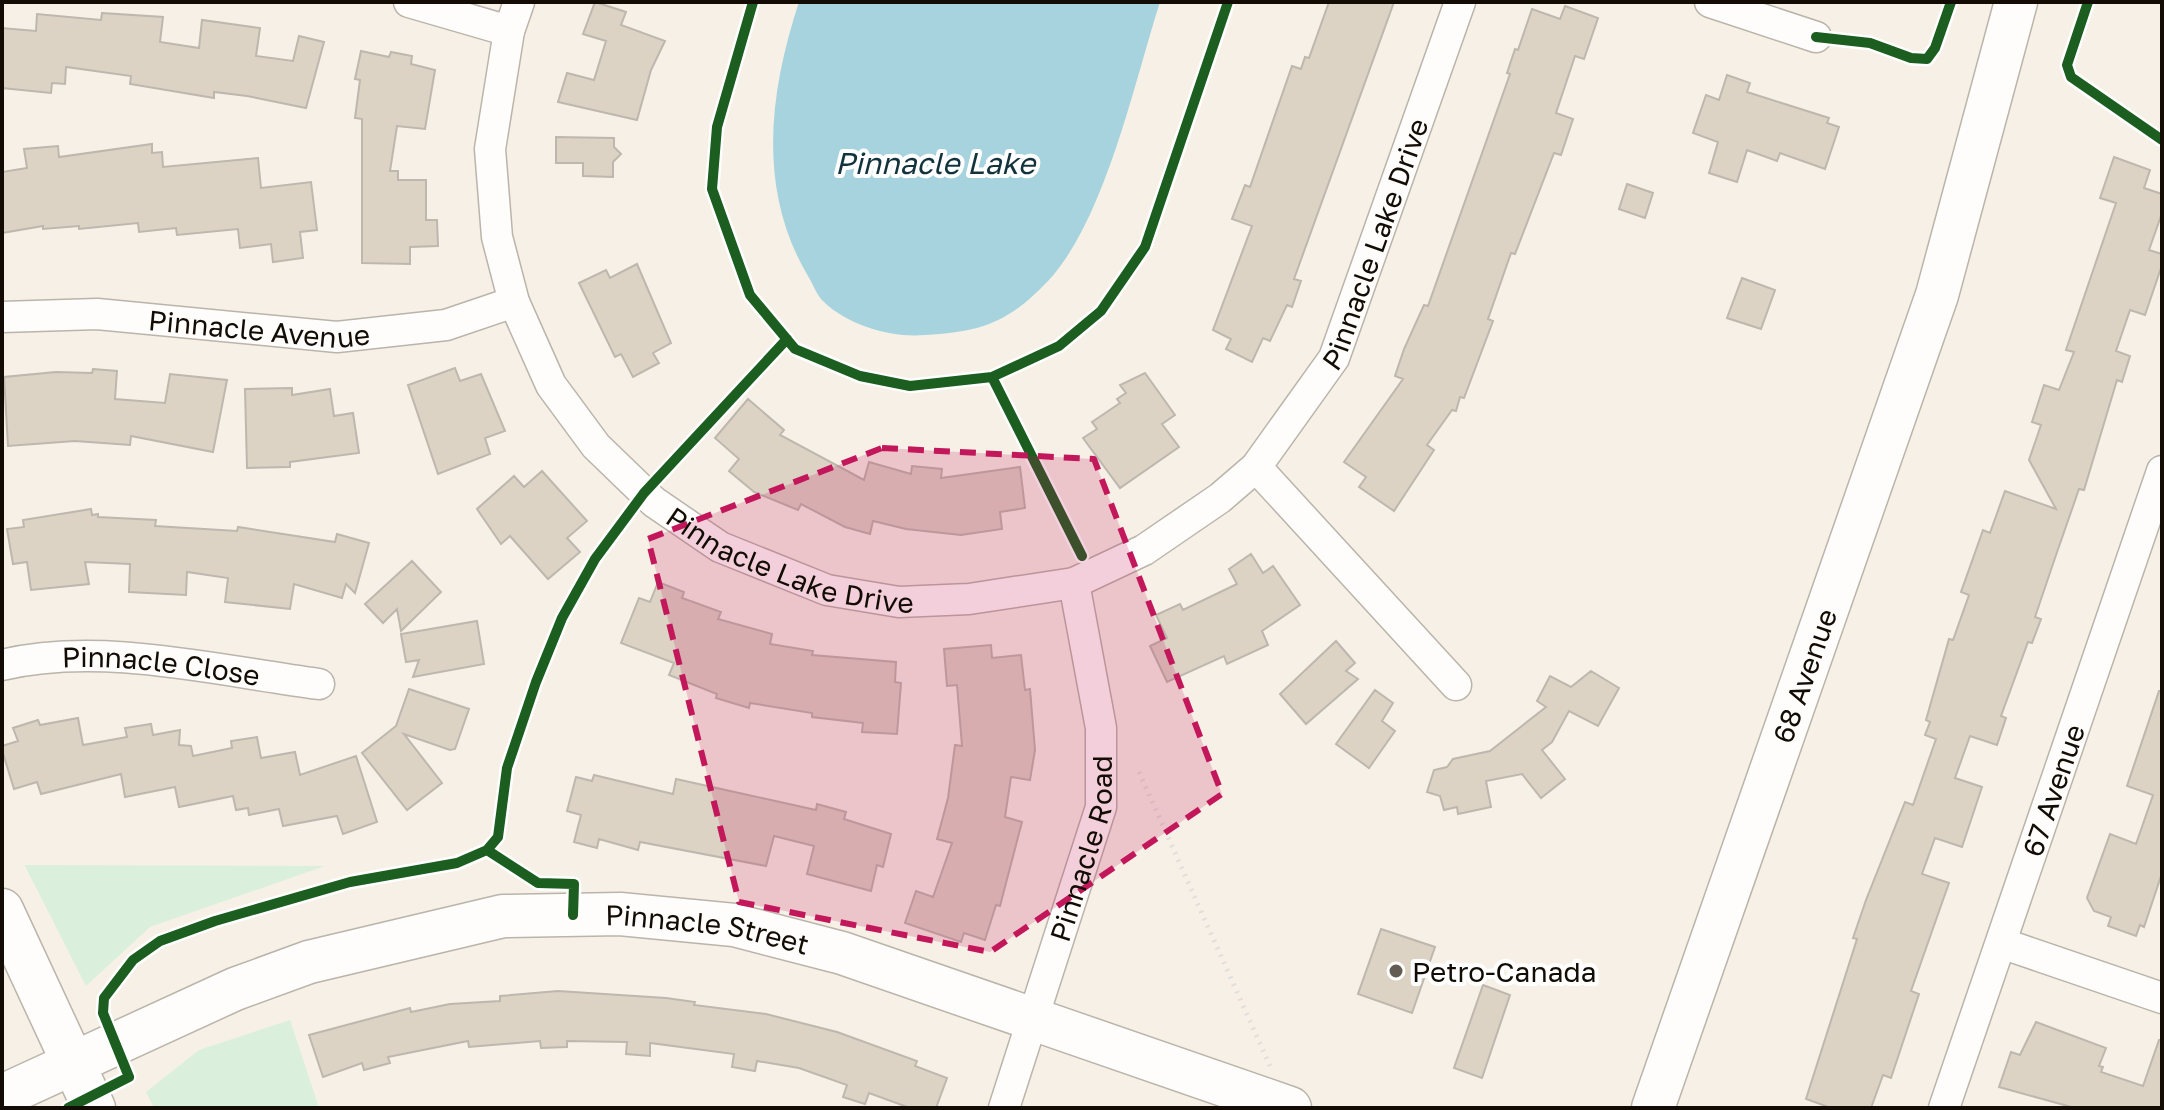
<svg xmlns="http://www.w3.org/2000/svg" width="2164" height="1110" font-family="'Golos Text',sans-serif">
<rect width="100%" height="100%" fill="#f6f0e6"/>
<!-- green -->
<path fill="#daf0dd" d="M25 866V865L325 866 150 927 86 986Z
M290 1020 319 1108H154L146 1092 199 1050Z"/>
<!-- water -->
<path fill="#a6d3dd" d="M799 2H1160C1134 83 1105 220 1048 281 1008 323 981 332 925 335 892 338 849 326 824 302 817 296 813 284 808 276 757 190 769 93 799 2Z"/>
<!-- building -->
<path fill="#dcd3c5" stroke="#bdb7ad" stroke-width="2" d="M595 2 626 12 621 25 665 41 651 70 637 120 558 102 567 73 594 80 606 41 583 34Z
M1329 2H1394L1294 279 1301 281 1292 307 1287 305 1270 341 1263 338 1252 362 1226 349 1231 339 1213 330 1252 226 1232 219 1245 185 1250 187 1292 66 1301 69 1305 57 1309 58Z
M1565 6 1598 18 1584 59 1575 56 1556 113 1573 119 1561 155 1554 153 1515 254 1511 253 1488 319 1493 321 1464 398 1460 397 1456 411 1452 410 1427 445 1434 450 1394 511 1359 487 1366 477 1344 462 1403 379 1395 376 1404 349 1424 305 1428 306 1510 74 1507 73 1515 49 1518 50 1532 9 1560 19Z
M102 13 163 17 160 42 199 48 202 20 260 28 256 56 293 61 299 36 324 42 306 108 247 96 214 92V98L130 84 131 76 66 67 65 84 52 83 51 93 2 88V28L36 31 37 14 101 20Z
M361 51 389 57 391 52 412 56 411 64 435 70 425 129 397 126 390 171H398V180H426V220H437L438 246 410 247V264L362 263V119L355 118 360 80 355 79Z
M1727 75 1750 83 1747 92 1829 118 1827 123 1839 127 1825 169 1780 153 1777 161 1747 150 1737 182 1709 173 1718 142 1693 133 1706 95 1719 100Z
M556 137 614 138V147L621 154 613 162V177L583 176V163H556Z
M152 144V153L162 152 163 167 258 158 261 188 311 182 317 230 300 232 303 258 273 262 271 244 240 248 238 229 177 235 176 228 139 232 138 223 79 229V226L43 229V226L2 233V172L27 168 24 149 58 146 59 157Z
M2114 157 2150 170 2144 188 2162 194V213L2149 250 2162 254V265L2145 315 2130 310 2116 351 2130 356 2122 382 2117 380 2084 490 2079 489 2055 558 2035 617 2041 619 2032 643 2028 642 2001 716 2006 718 1997 745 1970 736 1955 778 1982 787 1962 847 1935 838 1922 874 1949 883 1911 991 1919 994 1891 1078 1883 1075 1871 1108H1831L1806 1099 1857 939 1853 938 1866 900 1905 802 1913 805 1936 739 1925 735 1930 722 1926 720 1949 639 1953 640 1969 595 1961 592 1983 530 1990 533 2005 491 2056 509 2029 460 2041 425 2032 422 2044 385 2059 390 2074 352 2066 350 2116 203 2100 198Z
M1627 184 1653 193 1645 218 1619 209Z
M637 264 671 343 653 353 659 363 633 377 621 354 615 357 579 283 606 270 610 278Z
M1742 278 1775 290 1761 329 1727 318Z
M455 368 460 381 481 374 505 431 485 438 490 454 438 474 408 385Z
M93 369 117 371 115 399 165 403 170 374 227 380 213 452 131 436 130 445 75 441 8 446 4 377 56 372 92 373Z
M1145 373 1175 415 1162 424 1179 447 1120 488 1083 438 1097 429 1092 422 1120 403 1117 399 1126 393 1120 385Z
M292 388V395L330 389 334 416 353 413 359 453 290 462V467L247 468 245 389Z
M748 399 784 430 780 435 864 480 869 462 911 474 912 466 942 469 941 478 1020 467 1025 508 1000 512 1002 529 961 535 906 529 873 521 870 534 845 527 801 504 798 510 754 492 729 471 739 459 715 438Z
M542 471 587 521 567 538 580 552 548 579 510 536 501 544 477 509 514 476 524 487Z
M91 509 92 515 98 514V517L156 520 155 526 237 531 238 527 335 542 337 534 369 543 355 593 346 584 342 598 294 584 290 609 225 602 228 578 187 572 186 595 129 592 130 564 85 562 89 584 31 590 27 562 13 564 7 529 24 527 23 520Z
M1251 554 1263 573 1273 566 1300 605 1262 631 1268 645 1227 664 1224 656 1167 682 1150 646 1167 638 1156 615 1180 604 1183 610 1237 584 1229 569Z
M412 561 441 592 401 631 397 609 383 623 365 604Z
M658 582 684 592 682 598 721 612 718 619 772 634 770 644 813 651 812 655 896 662 895 682 901 683 897 734 862 732 863 723 812 717V713L750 703 749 708 716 698 717 694 669 675 674 663 621 643 639 598 650 602Z
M477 621 484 664 413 677 419 660 406 662 401 634Z
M1336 641 1355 663 1346 671 1358 679 1306 724 1280 694Z
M991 645 992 658 1021 655 1025 690 1030 689 1035 750 1030 780 1011 777 1005 817 1022 822 1000 906 996 905 985 940 964 933 961 942 905 923 916 891 933 897 952 843 937 839 948 798 955 745 962 746 957 685 947 686 944 649Z
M1591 671 1619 688 1598 726 1569 711 1552 742 1542 750 1565 779 1541 798 1522 774 1486 781 1491 807 1458 814 1457 807 1444 810 1440 796 1427 792 1434 770 1447 767 1453 759 1490 751 1546 707 1537 701 1550 676 1571 687Z
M409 689 469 709 455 749 450 750 404 734 442 783 407 810 362 753 396 726Z
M1375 690 1393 703 1382 721 1395 731 1369 768 1336 744Z
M2159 691H2162V873L2144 927 2140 925 2136 936 2108 926 2111 917 2094 911 2087 898 2110 834 2136 844 2153 795 2127 786Z
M78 718 83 745 127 737 125 728 151 724 153 735 180 730 179 745 191 746 193 756 232 748 231 741 257 737 261 758 295 752 300 775 356 756 377 822 343 834 337 816 283 826 279 809 249 815 248 808 236 810 233 796 179 807 175 787 125 797 121 774 41 794 37 782 14 789 2 750V746L18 741 13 728 38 720 40 725Z
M594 775 673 794 676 779 816 810 817 804 846 812 844 819 891 834 883 867 877 865 871 891 807 874 814 846 774 836 766 866 640 842 638 850 599 839 597 848 574 842 581 815 567 811 576 777 592 781Z
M1381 929 1435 947 1412 1013 1358 994Z
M1483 985 1510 995 1482 1078 1454 1068Z
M558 991 666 998 695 1002 694 1005 766 1014 837 1032 917 1061 915 1066 947 1078 936 1108H910L869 1093 865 1104 843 1097 847 1085 799 1068 757 1061 755 1071 732 1067 734 1054 650 1043V1056L626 1054 627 1042 567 1041V1047L541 1048 540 1041 469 1047 468 1041 388 1057 390 1063 364 1070 362 1063 323 1077 309 1035 410 1008 411 1012 450 1004 500 1001V996Z
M2036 1022 2106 1048 2099 1066 2103 1067 2101 1072 2143 1086 2159 1040H2162V1108H2075L1999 1087 2011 1052 2020 1055Z"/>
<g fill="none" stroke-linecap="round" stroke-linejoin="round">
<defs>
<g id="street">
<path d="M409 2 509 31"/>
<path id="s1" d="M519 2 509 31 490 149 497 237 514 302 551 385 596 446 654 502 720 547 827 590 899 602 969 599 1074 583 1144 550 1220 498 1256 467 1334 358 1460 2"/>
<path d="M1710 2 1816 37"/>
<path id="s2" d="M2 317 97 314 337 337 446 325 514 302"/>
<path d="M1256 467 1456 685"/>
<path id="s3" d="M2 665C101 641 219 671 319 684"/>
<path d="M2001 943 2162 998"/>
<path id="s4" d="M1004 1108 1101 807V728L1074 583"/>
<path id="s5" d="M1944 1108 2162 471"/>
</g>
<g id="secondary">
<path d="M2 910 94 1108"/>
<path id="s6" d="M2 1096 235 989 309 962 503 916 620 914 734 925 842 953 1290 1108"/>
<path id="s7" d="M1653 1108 1937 295 2016 2"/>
</g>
</defs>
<!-- street casing -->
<use href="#street" stroke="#bab4aa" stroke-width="33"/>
<!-- secondary casing -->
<use href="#secondary" stroke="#bab4aa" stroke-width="45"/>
<!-- path -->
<path stroke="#e1dfdc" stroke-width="5" stroke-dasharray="2 6" stroke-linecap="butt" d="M1139 772 1270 1066"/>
<!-- street -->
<use href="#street" stroke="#fefdfb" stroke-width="30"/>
<!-- secondary -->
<use href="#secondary" stroke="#fefdfb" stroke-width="42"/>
<defs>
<path id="cycleway" d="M753 2 717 127 712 189 750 295 795 349 860 376 910 386 992 377 1059 346 1101 311 1145 247 1228 2
M2088 2 2067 65 2071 77 2162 140
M1816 37 1870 43 1911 58 1927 59 1935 48 1951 2
M992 377 1082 556
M487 850 538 883 574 884 573 915
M68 1108 129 1077 103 1013 104 998 133 960 160 941 215 921 350 882 457 863 487 850 498 837 507 768 536 682 562 618 595 559 644 493 787 339"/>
</defs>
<!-- cycleway casing -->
<use href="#cycleway" stroke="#fff" stroke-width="15"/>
<!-- cycleway -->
<use href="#cycleway" stroke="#1b5e20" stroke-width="10"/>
</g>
<!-- marked area -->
<path fill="#c2185b" fill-opacity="0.2" stroke="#c2185b" stroke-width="6" stroke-dasharray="16 10" stroke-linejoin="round" d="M882 448 1094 459 1222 794 990 952 739 902 648 539Z"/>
<!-- markers -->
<circle fill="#625c53" stroke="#fff" stroke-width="3" cx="1396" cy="971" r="8"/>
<g text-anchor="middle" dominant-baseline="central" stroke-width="8" stroke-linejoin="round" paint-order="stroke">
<!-- street labels -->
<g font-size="28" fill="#120c04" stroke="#fff">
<text stroke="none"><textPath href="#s1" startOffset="1470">Pinnacle Lake Drive</textPath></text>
<text stroke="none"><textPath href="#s2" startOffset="258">Pinnacle Avenue</textPath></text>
<text stroke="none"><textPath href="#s1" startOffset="704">Pinnacle Lake Drive</textPath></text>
<text stroke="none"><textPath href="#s3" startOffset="160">Pinnacle Close</textPath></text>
<text stroke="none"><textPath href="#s7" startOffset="458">68 Avenue</textPath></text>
<text stroke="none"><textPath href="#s5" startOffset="336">67 Avenue</textPath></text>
<text stroke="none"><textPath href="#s4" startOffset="272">Pinnacle Road</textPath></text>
<text stroke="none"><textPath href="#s6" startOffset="740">Pinnacle Street</textPath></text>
</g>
<!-- poi labels -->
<g font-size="28" fill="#120c04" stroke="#fff" text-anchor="start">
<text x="1412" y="971">Petro-Canada</text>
</g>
<!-- water labels -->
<g font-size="30" font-style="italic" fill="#12333c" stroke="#fff">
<text x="935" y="163">Pinnacle Lake</text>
</g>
</g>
<!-- border -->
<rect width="2164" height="1110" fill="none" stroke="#120c04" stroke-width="8"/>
</svg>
